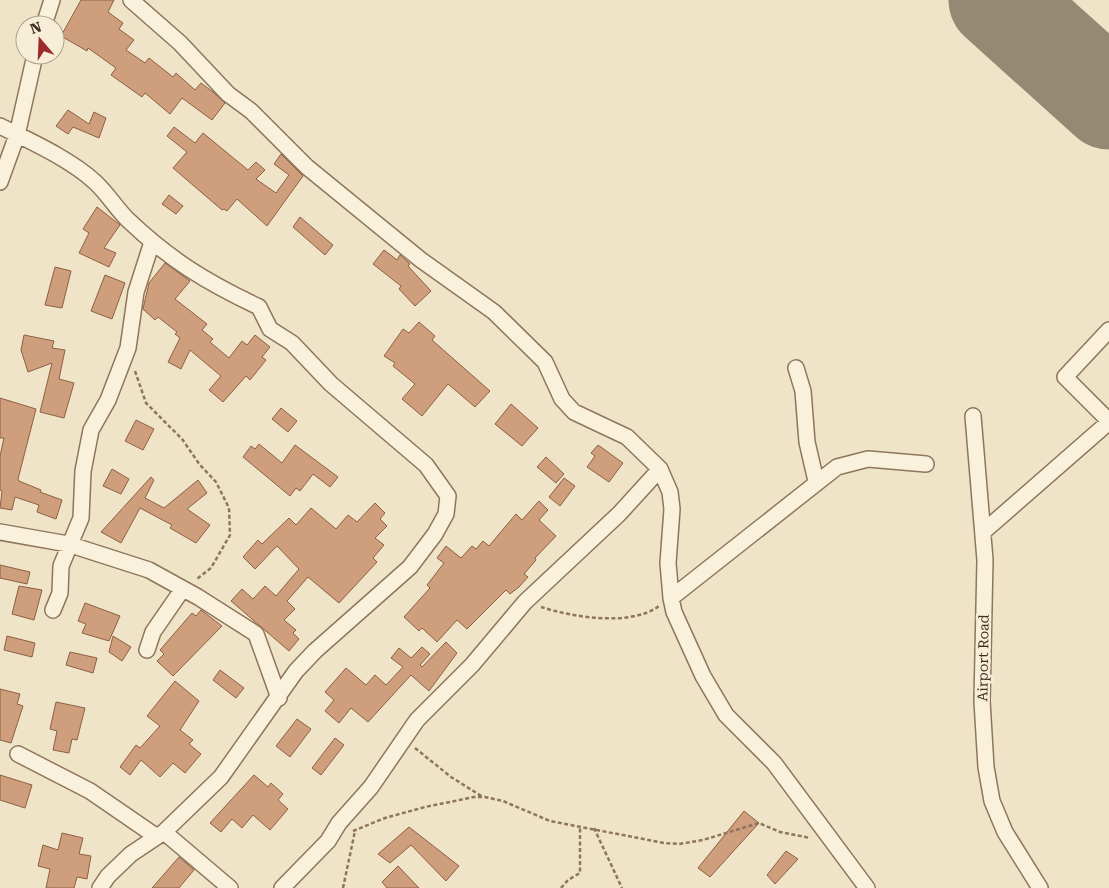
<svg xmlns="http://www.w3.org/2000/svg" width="1109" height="888" font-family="'Roboto Serif',serif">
<rect width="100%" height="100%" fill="#f0e4c8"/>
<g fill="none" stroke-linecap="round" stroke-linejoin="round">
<!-- runway -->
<path stroke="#968974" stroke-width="99" d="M998 0 1109 100"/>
</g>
<!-- building -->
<path fill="#cf9f7d" stroke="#8d5f41" d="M81 0H114L108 12 123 23 119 29 134 40 126 50 145 63 149 58 173 77 176 73 195 90 201 83 213 92 225 103 212 120 182 98 170 114 145 93 142 97 111 75 116 68 88 48 87 51 61 36Z
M68 110 89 124 94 112 106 118 99 138 73 127 68 134 56 126Z
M174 127 195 143 203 133 248 170 256 162 265 170 256 179 276 193 289 175 274 164 281 154 303 176 267 226 237 199 227 211 224 209 222 210 173 168 187 152 167 136Z
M169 195 183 206 176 214 162 204Z
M97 207 120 225 104 248 116 253 109 267 79 253 89 233 83 229Z
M300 217 333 245 325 255 293 227Z
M384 250 397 260 400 255 410 264 408 266 431 291 415 306 399 289 401 286 373 264Z
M165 263 190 281 175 299 207 324 202 330 213 339 210 342 229 358 242 341 247 345 255 335 270 347 262 357 266 360 250 380 246 376 223 402 209 390 221 376 190 350 181 369 168 362 180 338 175 334 177 332 158 317 155 320 143 309 149 283Z
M55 267 71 271 62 308 45 305Z
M105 275 125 283 112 319 91 311Z
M419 322 435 336 432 340 490 391 475 407 448 384 422 416 402 399 415 384 393 366 395 363 384 356 403 329 409 333Z
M24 335 54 341 52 348 65 350 59 379 74 383 64 418 40 412 52 363 28 372 21 350Z
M0 398 36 409 18 479 19 481 41 490 40 492 62 500 56 519 37 512 39 505 15 497 12 510 0 508 2 491 0 490V456L4 438H0Z
M511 404 538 428 522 446 495 424Z
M281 408 297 421 288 432 272 419Z
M136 420 154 429 143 450 125 441Z
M259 444 282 463 295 445 338 477 330 487 313 474 300 491 296 488 290 496 243 457 251 446 255 449Z
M598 445 623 463 609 482 587 467 595 456 591 453Z
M546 457 564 474 556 483 537 467Z
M112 469 129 479 121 494 103 486Z
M151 477 154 480 145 498 164 508 198 480 207 493 187 509 210 525 196 543 170 528 172 525 140 508 121 543 101 532Z
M564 478 575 486 560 506 549 497Z
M539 501 548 510 539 520 556 536 535 558 536 560 524 574 528 577 519 587 510 594 506 590 467 629 457 620 437 642 422 628 419 631 404 617 430 588 427 585 444 563 437 558 446 546 461 558 472 546 476 549 483 541 489 546 516 514 522 520Z
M375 503 385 513 380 519 387 526 375 538 384 545 373 558 377 562 339 603 308 577 287 601 295 609 284 620 296 630 293 633 299 639 289 651 231 601 242 589 253 599 265 586 276 596 299 569 277 546 255 569 243 557 258 540 262 544 289 518 296 525 311 508 336 529 348 515 357 522Z
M0 565 30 572 27 584 0 578Z
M19 586 42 590 34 620 12 614Z
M85 603 120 616 109 641 82 633 86 624 78 621Z
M201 610 222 626 173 676 157 661 164 654 160 650 192 613 196 616Z
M7 636 35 643 32 657 4 650Z
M113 636 131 647 122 661 109 652Z
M446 642 457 653 429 691 411 675 368 722 351 708 339 723 325 711 334 700 325 692 346 668 366 685 375 675 386 685 403 667 391 658 399 648 411 658 422 647 430 654 420 665 422 667Z
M70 652 97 658 93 673 66 665Z
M220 670 244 688 236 698 213 680Z
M175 681 199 701 180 730 193 740 189 744 201 754 185 773 173 763 160 777 141 760 130 775 120 767 136 745 140 748 160 726 147 716Z
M0 689 20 694 17 704 23 706 11 743 0 740Z
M56 702 85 708 77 740 72 739 69 753 53 750 57 731 50 729Z
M297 719 311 729 290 757 276 746Z
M335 738 344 745 321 775 312 768Z
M0 775 32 785 25 808 0 800Z
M254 775 268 787 271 783 283 794 278 800 288 809 270 830 253 815 242 828 232 819 221 832 210 823Z
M744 811 759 823 710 877 698 868Z
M409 827 459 866 446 881 411 845 390 863 378 854Z
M62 833 83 838 79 854 91 856 87 879 77 877 74 888H46L50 869 38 866 43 845 58 850Z
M786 851 798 859 775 884 767 875Z
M179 857 194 870 179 888H152Z
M398 866 419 888H387L382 882Z"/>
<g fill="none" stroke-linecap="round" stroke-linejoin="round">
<defs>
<path id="minor" d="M131 0 180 43 228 94 251 111 307 167 421 260 494 312 545 362 562 399 574 412 627 437 660 469 670 492 672 509 668 563 671 598 674 612 703 676 726 715 774 763 867 888
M44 25 52 0
M0 126C30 141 70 159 95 182 107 193 116 208 127 219 170 260 206 282 259 307L270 329 292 343 331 384 426 465 448 496 446 514 435 534 410 567 315 651 296 671 221 777 164 832 131 854 108 876 100 888
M0 182 17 135 35 55
M1109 330 1065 377 1109 421
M796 368 803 391 807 442 816 481
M973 416 985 560 982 701 986 767 992 801 1005 832 1040 888
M0 532 68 544 149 570 198 597 256 634 279 698
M983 532 1109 422
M671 598 837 467 868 459 926 464
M53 610 60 593 61 566 81 518 83 471 91 430 108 400 128 348 136 292 152 242
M147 650 153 632 182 590
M18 754 90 791 157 837
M164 832 230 888
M282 888 328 841 339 823 371 787 417 720 472 665 525 602 619 514 660 469"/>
</defs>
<!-- minor casing -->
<use href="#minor" stroke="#8d765c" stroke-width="18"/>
<!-- path -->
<path stroke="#8d765c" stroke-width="2.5" stroke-dasharray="4 2.5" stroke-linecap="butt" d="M135 371 146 403 182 439 200 465 216 482 229 508 230 535 211 568 197 579
M541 607C572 617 631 627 659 606
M415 748 451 777 483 797
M594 828 622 888
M353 831 385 818 425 807 474 797H485L503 801 550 821 664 843 679 844 703 840 759 823 780 832 810 838
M343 888 355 831
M561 888 568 880 580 873V826"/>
<!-- minor -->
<use href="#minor" stroke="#faf1dc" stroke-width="15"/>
</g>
<g text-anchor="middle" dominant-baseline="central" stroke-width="5" stroke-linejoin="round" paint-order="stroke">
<!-- street labels -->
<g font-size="14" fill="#3d2e20" stroke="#f7eed8">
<text transform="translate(983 658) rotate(-89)">Airport Road</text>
</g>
</g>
<!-- north arrow -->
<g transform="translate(40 40) rotate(341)"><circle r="24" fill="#f7eed8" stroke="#ada18e"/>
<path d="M0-4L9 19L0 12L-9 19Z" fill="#9e2a2b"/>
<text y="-8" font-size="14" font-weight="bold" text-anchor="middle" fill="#3d2e20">N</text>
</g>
</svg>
